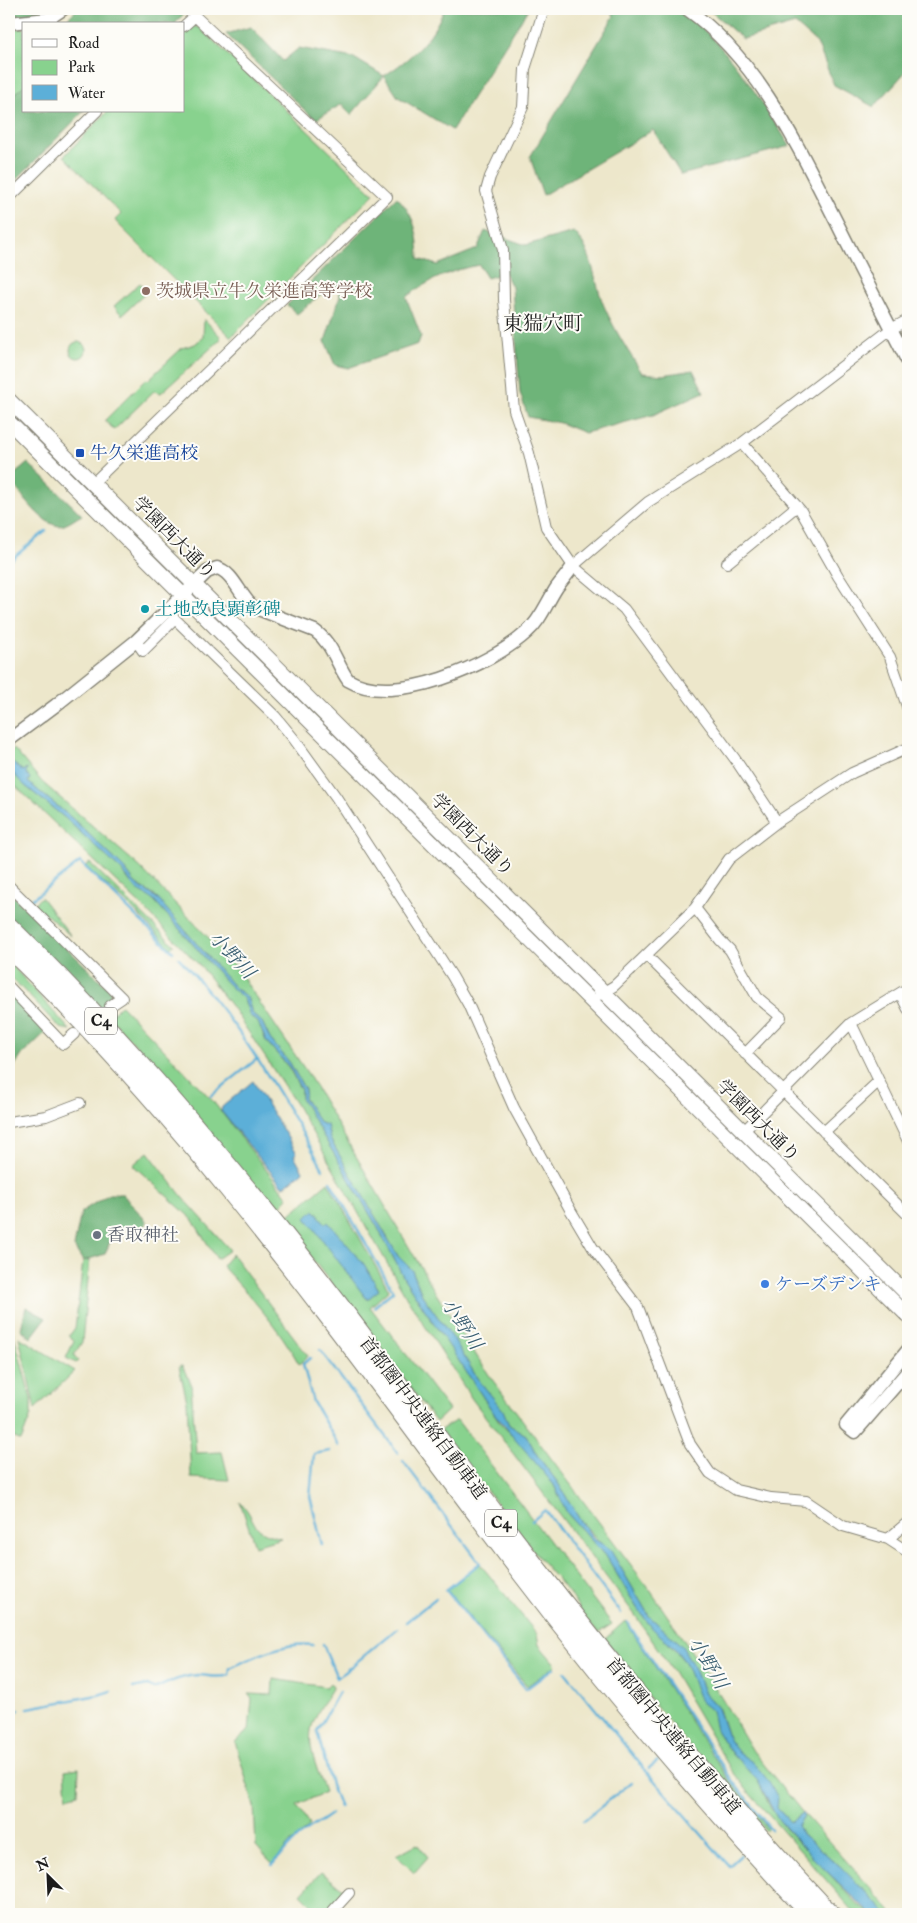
<svg xmlns="http://www.w3.org/2000/svg" width="917" height="1923" font-family="'IM FELL Double Pica','Noto Serif JP',serif">
<rect width="100%" height="100%" fill="#fdfcf7"/>
<filter id="ink" filterUnits="userSpaceOnUse"><feTurbulence type="fractalNoise" baseFrequency=".02" numOctaves="2"/><feDisplacementMap in="SourceGraphic" scale="10" xChannelSelector="R" yChannelSelector="G"/><feConvolveMatrix kernelMatrix="1 2 1 2 8 2 1 2 1" color-interpolation-filters="sRGB"/></filter>
<filter id="wash" filterUnits="userSpaceOnUse"><feTurbulence type="fractalNoise" baseFrequency=".0096" numOctaves="4" result="noise"/><feDisplacementMap in="SourceGraphic" scale="20" xChannelSelector="R" yChannelSelector="G"/><feGaussianBlur stdDeviation="1.12" result="paint"/><feColorMatrix in="noise" values="0 0 0 0 0 0 0 0 0 0 0 0 0 0 0 0 0 1.4 0 .05"/><feComposite in="paint" operator="in"/></filter>
<g filter="url(#wash)">
<rect width="100%" height="100%" fill="#ede7cb"/>
<!-- green -->
<path fill="#88d28e" stroke="#527755" fill-rule="evenodd" d="M193 26 200 28 374 194 231 337 118 224 115 220 121 214 64 156 108 111H184V36Z
M24 28V85L9 100V30Z
M140 283 148 291 122 315 114 306Z
M204 319 220 336V340L161 393 154 391 114 430 105 420 146 379 148 380 182 348 195 344 203 337Z
M70 350a8 8 0 1 1 16 0a8 8 0 1 1-16 0Z
M38 438 124 519 142 544 171 573 97 503 74 475Z
M206 606 573 968 579 980 241 644Z
M14 749 42 782 140 867 233 963 308 1074 437 1295 491 1378 652 1593 710 1679 753 1751 803 1813 790 1822 777 1808 776 1804 729 1740 719 1709 705 1694 694 1667 673 1638 649 1616 618 1563 580 1520 558 1483 537 1455 526 1435 509 1425 502 1410 477 1378 455 1341 422 1295 412 1270 398 1256 330 1139 327 1125 320 1123 304 1098 305 1090 290 1063 270 1039 262 1022 252 1013 247 997 236 989 155 896 135 883 125 869 74 820 28 782 30 778 26 774 27 769 23 771 9 760V754Z
M9 769 24 785 65 818 122 871 131 883 154 900 227 983 244 999 250 1016 258 1022 266 1041 289 1068 301 1090V1098L378 1228 405 1280 501 1424 524 1447 554 1485 567 1513 608 1559 637 1608 685 1662 713 1711 716 1730 729 1750 758 1781 770 1807 785 1828 859 1905 871 1914H856L750 1794 730 1768 674 1673 635 1615 472 1399 407 1298 296 1104 232 1007 201 967 144 908 9 780Z
M90 863 174 945 171 948 130 906 85 866Z
M41 897 71 936 34 904Z
M9 962 70 1030 60 1028 9 975Z
M602 999 870 1267 875 1275 621 1026 613 1011Z
M121 1005 212 1100 288 1198 274 1213 162 1073 106 1014 110 1011 112 1014Z
M148 1152 181 1195 230 1250 217 1259 192 1219 133 1165Z
M328 1182 389 1290 370 1307 449 1410 436 1422 283 1220ZM314 1210 379 1289 369 1298H366L345 1266Z
M232 1254 308 1356 299 1364C279 1327 250 1296 222 1266Z
M90 1259 82 1342 74 1355 78 1361 76 1363 66 1358 74 1341 69 1336 75 1328 83 1261Z
M9 1330 13 1332 31 1399V1415L21 1441 9 1435Z
M19 1337 75 1371 35 1409Z
M179 1366H182L191 1383 196 1453 222 1452 229 1480 191 1478 187 1402Z
M457 1420 612 1624 598 1633 584 1618 573 1598 539 1558 440 1430Z
M240 1502C259 1521 247 1530 281 1538L255 1546Z
M480 1564 537 1634 539 1645 556 1665 527 1686 447 1590Z
M625 1621 729 1780 768 1829 766 1831 726 1785 711 1771 642 1689 605 1639Z
M273 1679 326 1687 330 1683 333 1687C326 1699 316 1713 312 1726 306 1746 319 1773 325 1792L297 1805 310 1826 290 1843 273 1864 256 1846 254 1806 235 1742 249 1730 252 1699 248 1694 272 1695Z
M79 1768 78 1794 67 1797 65 1770Z
M805 1815 894 1914H887L841 1867 801 1833 797 1826Z
M417 1844 428 1857 414 1873 396 1855Z
M321 1872 347 1892 324 1914H321L301 1894Z"/>
<!-- forest -->
<path fill="#6eb479" stroke="#45684a" d="M21 9H54L41 14 9 17V11Z
M77 9H188L175 24H73L65 21Z
M444 9H528L452 130 398 97 384 76 351 115 342 104 315 120 226 34 251 27 283 61 299 48 354 58 384 76C411 58 432 40 444 9Z
M610 9C623 9 666 5 675 9 717 28 766 108 790 146L681 175 653 130 543 195 530 157 614 16Z
M708 9H908V69L874 107 834 85 817 43 795 24 743 39Z
M24 85V111H84L9 187V100Z
M397 197C415 216 418 233 419 259L437 265 477 249 485 231 526 245 574 232C593 250 594 282 604 306 614 329 628 351 642 373L663 375 693 370 704 392 653 415 585 433 560 423 528 417 520 393 512 287 505 273 487 278 479 265C451 270 429 280 406 297L421 336 418 344 348 368 335 365 325 341 340 296 339 287 320 295 297 314 287 305Z
M28 463 82 515C76 518 70 523 64 525 46 532 20 492 9 479Z
M9 892 110 990 111 1001 100 1010 9 917Z
M9 990 45 1033 22 1055 13 1069H9Z
M109 1194H123L147 1222 139 1231 129 1227H116L105 1254 83 1261 74 1247 81 1212Z
M26 1307 46 1318 31 1338 21 1329Z"/>
<!-- water -->
<path fill="#5cafd8" stroke="#3c667a" d="M9 760 23 771 27 769 26 774 30 778 28 782 74 820 125 869 135 883 158 899 236 989 247 997 252 1013 262 1022 270 1039 290 1063 305 1090 304 1098 320 1123 327 1125 330 1139 398 1256 412 1270 422 1295 455 1341 477 1378 503 1410 509 1425 526 1435 537 1455 558 1483 580 1520 594 1539 610 1549 649 1616 682 1646 694 1667 705 1694 718 1708 729 1740 739 1753 754 1763 770 1783 778 1798 777 1808 790 1822 803 1813 805 1815 797 1826 801 1833 841 1867 887 1914H871L816 1861 777 1818 758 1781 729 1750 716 1730 712 1711 701 1702 685 1662 675 1649 653 1629 637 1608 608 1559 567 1513 554 1485 493 1412 405 1280 378 1228 301 1098V1090L290 1068 266 1041 258 1022 250 1016 244 999 227 983 154 900 137 890 122 871 65 818 24 785 9 769Z
M253 1081 297 1153 294 1155 303 1171 285 1186H282L221 1111 222 1107Z
M314 1210 326 1224 328 1222 364 1264 379 1290 369 1298H366L306 1218Z"/>
<g fill="none" stroke-linecap="round" stroke-linejoin="round">
<!-- stream -->
<path stroke="#5cafd8" stroke-width="2.5" d="M9 561 46 531
M31 900 80 862 173 952
M179 958C237 1020 282 1096 323 1169
M211 1096 257 1059
M330 1181 393 1291 374 1307
M320 1350 398 1453
M310 1358 303 1364 313 1402 339 1446
M403 1461 480 1563 446 1590 526 1689 554 1668
M532 1521 545 1510 621 1613
M322 1545 310 1496 314 1454 330 1451
M406 1622 436 1598
M627 1622 731 1779 771 1830
M323 1644 337 1678 398 1628
M565 1672 646 1771 729 1866 741 1855
M133 1688 148 1685 154 1689C168 1683 181 1676 197 1675 208 1675 218 1679 229 1675L230 1668C256 1656 283 1642 313 1645
M339 1692 317 1731 332 1788 340 1807
M28 1708 98 1695 111 1691
M15 1712 19 1710
M649 1768 658 1761
M583 1821 632 1782
M272 1865 298 1837 331 1814"/>
</g>
</g>
<g filter="url(#ink)">
<g fill="none" stroke-linecap="round" stroke-linejoin="round">
<defs>
<path id="minor" d="M544 9 525 69 523 107 490 177 486 191 503 250 504 300 514 410 529 453 546 527 573 566 624 609 735 759 777 822
M9 198 97 111
M742 443 801 511 838 576 890 657 908 709
M93 483 387 197 195 16 184 26
M727 563 797 506
M573 566 648 502 742 443 891 329 908 320
M136 641 143 651 175 619 275 716 294 739 336 797 452 976 468 1004 514 1108 571 1211 593 1248 638 1307 690 1444 710 1473 736 1490 771 1498 806 1501 843 1526 888 1539 908 1552
M9 886 122 998 110 1006
M695 908 720 940 730 950 757 997 781 1017 745 1054
M646 955 908 1215
M9 987 63 1044 74 1034
M900 993 908 1009
M599 995 614 986 695 908 729 859 777 822 852 773 908 748
M851 1023 908 1141
M9 1122 46 1116 80 1103
M743 1132 851 1023 908 988
M824 1132 879 1081
M888 1539 908 1522
M330 1914 349 1893"/>
<path id="tertiary" d="M687 9C760 61 799 149 839 227 862 273 885 317 908 362
M9 23 48 19 63 9
M9 740 56 705 136 641 207 572 217 568C233 572 240 596 253 607L315 631C333 644 336 663 348 680 394 708 491 665 527 632 541 620 547 602 557 587 562 580 568 574 573 566
M908 1350 846 1425 855 1432 908 1371"/>
<path id="secondary" d="M9 400 908 1295
M9 422 908 1316"/>
<path id="motorway" d="M9 927C125 1040 229 1163 328 1291 390 1371 448 1454 510 1534 611 1666 716 1793 830 1914
M9 948C205 1135 358 1358 521 1572 611 1691 709 1805 811 1914"/>
</defs>
<!-- minor casing -->
<use href="#minor" stroke="#848274" stroke-width="12"/>
<!-- tertiary casing -->
<use href="#tertiary" stroke="#848274" stroke-width="15"/>
<!-- secondary casing -->
<use href="#secondary" stroke="#848274" stroke-width="16"/>
<!-- motorway casing -->
<use href="#motorway" stroke="#848274" stroke-width="21"/>
<!-- minor -->
<use href="#minor" stroke="#fff" stroke-width="10"/>
<!-- tertiary -->
<use href="#tertiary" stroke="#fff" stroke-width="12"/>
<!-- secondary -->
<use href="#secondary" stroke="#fff" stroke-width="14"/>
<!-- motorway -->
<use href="#motorway" stroke="#fff" stroke-width="19"/>
</g>
</g>
<!-- markers -->
<circle fill="#8d6e63" stroke="#fdfcf7" stroke-width="2" cx="146" cy="291" r="5"/>
<rect fill="#1a4fb4" stroke="#fdfcf7" stroke-width="2" x="75" y="448" width="10" height="10" rx="2.5"/>
<circle fill="#0f9aa8" stroke="#fdfcf7" stroke-width="2" cx="145" cy="609" r="5"/>
<circle fill="#6b7280" stroke="#fdfcf7" stroke-width="2" cx="97" cy="1235" r="5"/>
<circle fill="#3f7fe0" stroke="#fdfcf7" stroke-width="2" cx="765" cy="1284" r="5"/>
<g text-anchor="middle" dominant-baseline="central" stroke-width="4" stroke-linejoin="round" paint-order="stroke">
<!-- shield labels -->
<g fill="#fdfcf7" stroke="#605f5e" stroke-width="1">
<rect x="85" y="1007.5" width="32" height="27" rx="4"/>
<rect x="485" y="1509.5" width="32" height="27" rx="4"/>
</g>
<g font-size="16" font-weight="bold" fill="#1c1c1c">
<text x="101" y="1021">C4</text>
<text x="501" y="1523">C4</text>
</g>
<!-- education labels -->
<g font-size="18" fill="#785e54" stroke="#fdfcf7" text-anchor="start">
<text x="156" y="291">茨城県立牛久栄進高等学校</text>
</g>
<!-- transit labels -->
<g font-size="18" fill="#164399" stroke="#fdfcf7" text-anchor="start">
<text x="90" y="453">牛久栄進高校</text>
</g>
<!-- street labels -->
<g font-size="18" fill="#1c1c1c" stroke="#fdfcf7">
<text transform="translate(174 538) rotate(45)">学園西大通り</text>
<text transform="translate(472 835) rotate(45)">学園西大通り</text>
<text transform="translate(758 1121) rotate(45)">学園西大通り</text>
<text transform="translate(423 1418) rotate(53)">首都圏中央連絡自動車道</text>
<text transform="translate(673 1736) rotate(50)">首都圏中央連絡自動車道</text>
</g>
<!-- culture labels -->
<g font-size="18" fill="#0d838f" stroke="#fdfcf7" text-anchor="start">
<text x="155" y="609">土地改良顕彰碑</text>
</g>
<!-- worship labels -->
<g font-size="18" fill="#5b616d" stroke="#fdfcf7" text-anchor="start">
<text x="107" y="1235">香取神社</text>
</g>
<!-- shop labels -->
<g font-size="18" fill="#366cbe" stroke="#fdfcf7" text-anchor="start">
<text x="775" y="1284">ケーズデンキ</text>
</g>
<!-- water labels -->
<g font-size="19" font-style="italic" fill="#395e71" stroke="#fdfcf7">
<text transform="translate(232 955) rotate(47)">小野川</text>
<text transform="translate(462 1324) rotate(56)">小野川</text>
<text transform="translate(708 1663) rotate(59)">小野川</text>
</g>
<!-- quarter labels -->
<g font-size="20" fill="#1c1c1c" stroke="#fdfcf7">
<text x="543" y="323">東猯穴町</text>
</g>
</g>
<!-- margin -->
<rect width="917" height="1923" fill="none" stroke="#fdfcf7" stroke-width="30"/>
<!-- legend -->
<rect x="22" y="22" width="162" height="90" fill="#fdfcf7" stroke="#a3a29f"/>
<rect x="32" y="39" width="25" height="8" fill="#ffffff" stroke="#a3a29f"/>
<text x="68" y="48" font-size="15" fill="#1c1c1c">Road</text>
<rect x="32" y="60" width="25" height="15" fill="#88d28e" stroke="#a3a29f"/>
<text x="68" y="72" font-size="15" fill="#1c1c1c">Park</text>
<rect x="32" y="85" width="25" height="15" fill="#5cafd8" stroke="#a3a29f"/>
<text x="68" y="98" font-size="15" fill="#1c1c1c">Water</text>
<!-- north arrow -->
<g transform="translate(48 1876) rotate(336)" stroke="#fdfcf7" stroke-width="4" paint-order="stroke">
<path d="M0-4L9 19L0 12L-9 19Z" fill="#1c1c1c"/>
<text y="-8" font-size="14" font-weight="bold" text-anchor="middle" fill="#1c1c1c">N</text>
</g>
</svg>
